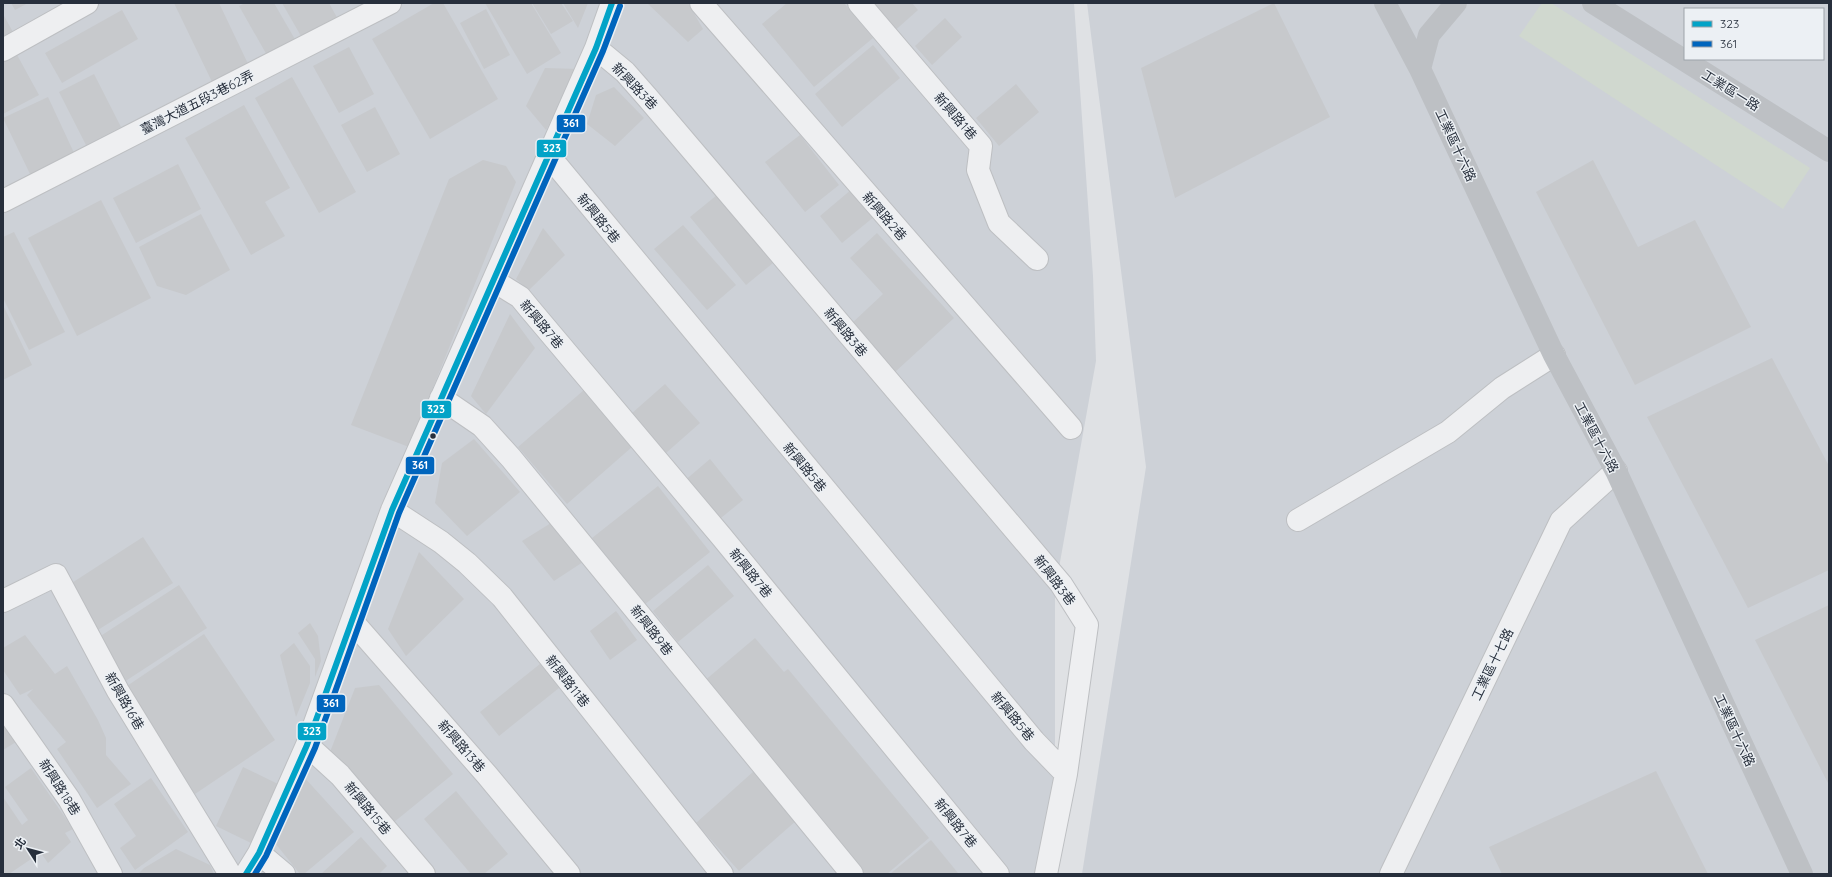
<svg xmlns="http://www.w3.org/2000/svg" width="1832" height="877" font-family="Quicksand,'Noto Sans TC',sans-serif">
<rect width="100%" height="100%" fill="#dfe1e4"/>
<!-- built -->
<path fill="#cdd1d7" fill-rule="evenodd" d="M3 3H1074L1093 276 1096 361 1055 590V874H3Z
M1087 3H1829V874H1082L1146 467ZM1685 9H1823V59H1685Z"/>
<!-- green -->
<path fill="#d0d8cf" d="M1542 3H1551L1810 168 1783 209 1519 36Z"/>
<!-- building -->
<path fill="#c7c9cc" d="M11 3H28L15 10Z
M174 3H219L250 68 214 86Z
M245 3H274L300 48 272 64 239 6Z
M282 3H329L340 23 305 43Z
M434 3H443L498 99 430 139 372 39Z
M485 3H531L561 53 527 74Z
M532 3H561L573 21 551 34Z
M563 3H588L578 28Z
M647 3H688L703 29 688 42Z
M787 3H844L873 38 814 87 762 24Z
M864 3H912L918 10 891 34Z
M1274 3 1330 117 1175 198 1141 68Z
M486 9 510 55 484 69 460 23Z
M122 10 138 39 62 83 45 53Z
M3 14 14 34 3 41Z
M945 18 962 37 932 65 915 46Z
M873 45 900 78 842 127 815 94Z
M349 47 374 94 339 113 313 66Z
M16 53 39 95 3 114V60Z
M545 68 579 69 546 130 526 106Z
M94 74 121 127 86 145 59 92Z
M292 77 356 192 319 213 255 98Z
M1016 84 1039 112 999 146 976 118Z
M614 87 644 118 615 146 587 124 596 95Z
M48 97 75 155 31 176 3 118Z
M244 105 290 188 265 202 285 236 251 255 185 138Z
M375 107 400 154 367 172 341 125Z
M800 135 839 185 805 212 765 162Z
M483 160 506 166 516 182 409 447 351 425 449 179Z
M1593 160 1638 247 1695 220 1751 327 1635 385 1536 192Z
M178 164 201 209 136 243 113 198Z
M852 189 875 216 842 243 820 216Z
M717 195 773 263 746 285 690 217Z
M101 200 151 298 77 336 28 238Z
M201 214 230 270 186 295 157 286 139 247Z
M683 225 736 285 707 310 654 249Z
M543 228 565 255 529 290 516 279Z
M14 232 65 332 29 350 3 298V237Z
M877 233 954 318 895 372 851 324 883 294 850 258Z
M3 305 32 365 3 380Z
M510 314 535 348 486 414 471 396Z
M1772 358 1829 466V570L1748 608 1647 417Z
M665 384 700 423 666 453 631 414Z
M584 390 632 447 567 504 518 447Z
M474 439 520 492 467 536 435 503 442 463Z
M710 459 743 500 716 522 683 482Z
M658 486 710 552 644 605 592 538Z
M551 523 583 562 554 581 522 541Z
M143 537 173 583 93 633 64 588Z
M419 552 464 599 406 656 388 629Z
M708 565 734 596 678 642 653 611Z
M179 585 207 628 124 682 96 639Z
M1829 605V785L1755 640Z
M616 611 637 640 610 660 590 631Z
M310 623 318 636 321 661 315 677V659L298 633Z
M204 634 275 740 195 794 124 688Z
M25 635 55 674 67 666 98 720 106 738V755L131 784 97 808 57 749 66 742 27 695 33 689 20 695 3 670V648Z
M755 638 784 672 788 669 929 838 887 874H854L703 682Z
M294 643 310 666V683L296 717 280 655Z
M545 660 564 684 499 736 480 712Z
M379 685 453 774 388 827 330 752 355 688Z
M3 722 16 742 3 750Z
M243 767 278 784 251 843 216 826Z
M31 768 73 829 65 833 71 842 48 863 36 846 40 853 9 874H3V797L22 825 28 820 5 787Z
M754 771 797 820 739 871 696 823Z
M1656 771 1708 874H1502L1489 847Z
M303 776 354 832 304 874H300L275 843Z
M151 778 188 832 135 870 120 848 136 836 114 804Z
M456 791 508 854 484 874H471L424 819Z
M361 837 387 866 379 874H321Z
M931 840 958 873 890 874Z
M176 849 210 865 214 874H138L144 868Z"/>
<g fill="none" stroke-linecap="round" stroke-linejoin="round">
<defs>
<path id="street" d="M701 3 1071 428
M859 3 981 146 978 170 999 223 1037 259
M596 48 625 72 647 97 1061 584 1087 625 1066 774 1046 874
M3 50 87 3
M549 156 1034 741 1066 774
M3 201 390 3
M494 281 520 297 529 308 721 536 998 874
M441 398 482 426 511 458 852 874
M392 510 441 542 467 563 502 597 722 874
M1298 520 1448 432 1502 388 1554 355
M3 601 56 575 118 691 230 874
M352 621 487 775 569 874
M3 705 69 799 111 874
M307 745 340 775 424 874
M259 853 284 874
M246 874 259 853 307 745 392 510 596 48 612 3
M1391 874 1561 521 1616 471"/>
</defs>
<!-- street casing -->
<use href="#street" stroke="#bdbfc2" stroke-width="24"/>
<!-- street -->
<use href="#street" stroke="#eeeff1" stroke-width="22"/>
<!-- secondary -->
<path stroke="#bdc0c4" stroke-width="22" d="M1385 3 1420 69 1554 355 1616 471 1802 874
M1593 3 1829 151
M1420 69 1429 35 1456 3"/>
<defs>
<path id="bus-1" d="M246 874 259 853 307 745 392 510 596 48 612 3"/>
<path id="bus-2" d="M255 874 266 856 315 748 399 513 603 51 620 6"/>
</defs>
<!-- bus-1 casing -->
<use href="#bus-1" stroke="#ecf0f4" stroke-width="9"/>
<!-- bus-2 casing -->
<use href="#bus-2" stroke="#ecf0f4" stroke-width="9"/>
<!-- bus-1 -->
<use href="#bus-1" stroke="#02a3c7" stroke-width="6"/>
<!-- bus-2 -->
<use href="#bus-2" stroke="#0065bd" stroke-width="6"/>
</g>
<!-- markers -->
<circle fill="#272f3c" stroke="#ecf0f4" stroke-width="1.5" cx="433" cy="436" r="3.5"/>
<g text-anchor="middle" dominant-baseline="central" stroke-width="3" stroke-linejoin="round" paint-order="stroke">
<!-- street labels -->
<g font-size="13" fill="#272f3c" stroke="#ecf0f4">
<text transform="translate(635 86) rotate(46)">新興路3巷</text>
<text transform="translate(1731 90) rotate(32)">工業區一路</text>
<text transform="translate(197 102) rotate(-27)">臺灣大道五段3巷62弄</text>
<text transform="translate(956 116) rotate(49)">新興路1巷</text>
<text transform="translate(1456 145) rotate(65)">工業區十六路</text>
<text transform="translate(885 216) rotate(49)">新興路2巷</text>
<text transform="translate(599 218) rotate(51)">新興路5巷</text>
<text transform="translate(542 324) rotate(50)">新興路7巷</text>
<text transform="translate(846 332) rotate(50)">新興路3巷</text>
<text transform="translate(1597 437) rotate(62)">工業區十六路</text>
<text transform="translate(805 467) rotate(50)">新興路5巷</text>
<text transform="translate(751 573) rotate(51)">新興路7巷</text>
<text transform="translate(1055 580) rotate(53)">新興路3巷</text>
<text transform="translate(652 630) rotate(52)">新興路9巷</text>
<text transform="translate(1492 664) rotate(-64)">工業區十七路</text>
<text transform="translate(568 681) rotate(52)">新興路11巷</text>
<text transform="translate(125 701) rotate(60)">新興路16巷</text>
<text transform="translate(1013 716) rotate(50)">新興路5巷</text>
<text transform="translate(1735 730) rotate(65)">工業區十六路</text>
<text transform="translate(462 746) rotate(49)">新興路13巷</text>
<text transform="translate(60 787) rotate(57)">新興路18巷</text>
<text transform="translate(368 808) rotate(50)">新興路15巷</text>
<text transform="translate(956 823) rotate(51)">新興路7巷</text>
</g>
</g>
<g stroke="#ecf0f4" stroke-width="1.5">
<rect x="556" y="114" width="30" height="19" rx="4" fill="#0065bd"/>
<rect x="536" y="139" width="31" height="19" rx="4" fill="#02a3c7"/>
<rect x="421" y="400" width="31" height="19" rx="4" fill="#02a3c7"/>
<rect x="405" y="456" width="30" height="19" rx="4" fill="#0065bd"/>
<rect x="316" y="694" width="30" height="19" rx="4" fill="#0065bd"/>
<rect x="297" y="722" width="30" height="19" rx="4" fill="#02a3c7"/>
</g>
<g font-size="11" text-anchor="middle" font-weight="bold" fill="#fff">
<text x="571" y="127">361</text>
<text x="552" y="152">323</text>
<text x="436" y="413">323</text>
<text x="420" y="469">361</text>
<text x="331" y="707">361</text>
<text x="312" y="735">323</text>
</g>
<!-- border -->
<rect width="1832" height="877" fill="none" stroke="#272f3c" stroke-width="8"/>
<!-- legend -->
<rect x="1684" y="8" width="140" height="52" fill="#ecf0f4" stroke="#9da3aa"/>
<rect x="1692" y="21" width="20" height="6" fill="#02a3c7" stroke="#9da3aa"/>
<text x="1720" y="28" font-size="12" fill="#272f3c">323</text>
<rect x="1692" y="41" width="20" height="6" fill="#0065bd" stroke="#9da3aa"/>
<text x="1720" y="48" font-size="12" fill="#272f3c">361</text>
<!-- north arrow -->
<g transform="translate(28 849) rotate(306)" stroke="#ecf0f4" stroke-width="3" paint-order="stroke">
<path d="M0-3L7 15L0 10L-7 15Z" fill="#272f3c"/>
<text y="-6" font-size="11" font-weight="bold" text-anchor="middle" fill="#272f3c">北</text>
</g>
</svg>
